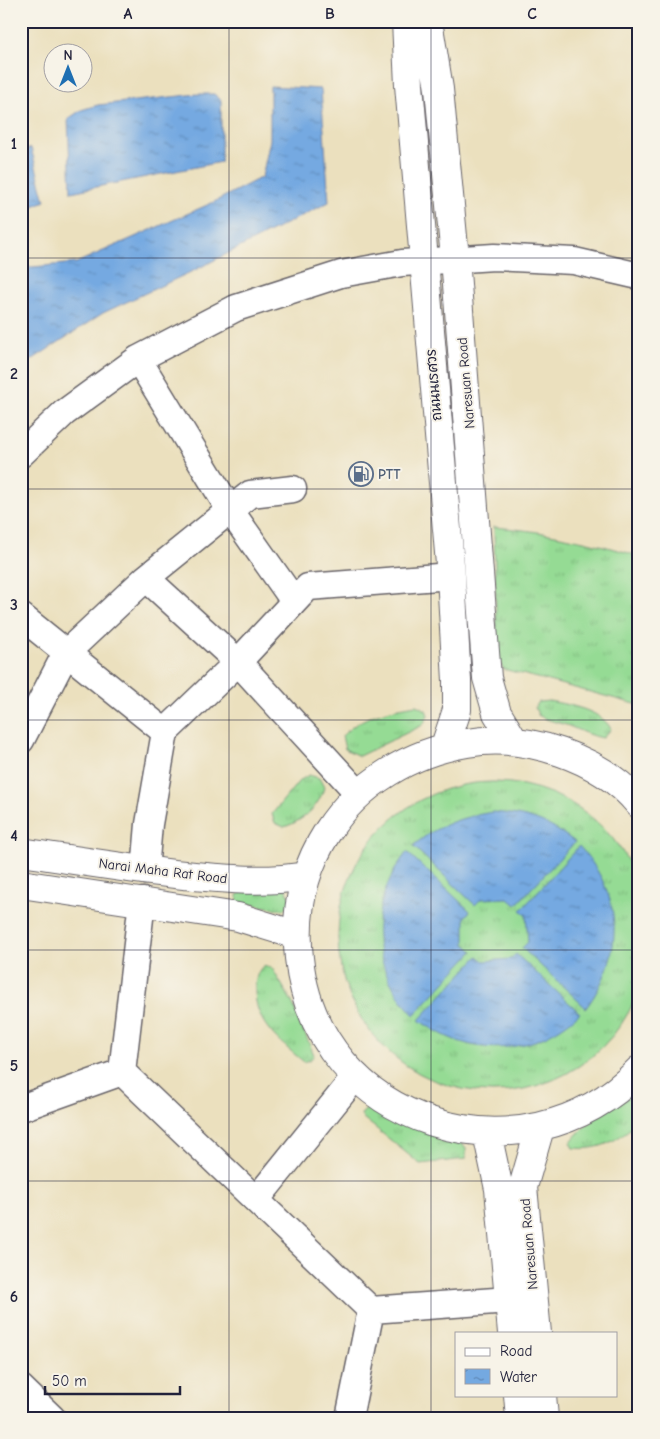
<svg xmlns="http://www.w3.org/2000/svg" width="660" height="1439" font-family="'Comic Neue','Playpen Sans Thai',sans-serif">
<defs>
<pattern id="grass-tufts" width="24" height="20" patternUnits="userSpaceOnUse" patternTransform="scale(1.25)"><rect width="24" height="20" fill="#95db94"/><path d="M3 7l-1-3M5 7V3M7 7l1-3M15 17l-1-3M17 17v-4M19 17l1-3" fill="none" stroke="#80bc80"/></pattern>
<pattern id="water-ripples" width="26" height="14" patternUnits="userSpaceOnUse" patternTransform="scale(1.25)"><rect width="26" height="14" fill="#74a9e1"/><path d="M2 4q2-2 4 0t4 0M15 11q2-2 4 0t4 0" fill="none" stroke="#5f89b8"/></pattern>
</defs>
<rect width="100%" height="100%" fill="#f7f3e8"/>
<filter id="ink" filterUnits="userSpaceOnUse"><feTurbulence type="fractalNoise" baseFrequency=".02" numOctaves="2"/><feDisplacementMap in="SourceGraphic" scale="10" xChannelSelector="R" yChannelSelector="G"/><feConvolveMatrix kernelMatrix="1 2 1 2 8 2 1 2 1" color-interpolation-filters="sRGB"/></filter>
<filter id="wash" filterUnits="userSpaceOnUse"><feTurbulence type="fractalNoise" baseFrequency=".0096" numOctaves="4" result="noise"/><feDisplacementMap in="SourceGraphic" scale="20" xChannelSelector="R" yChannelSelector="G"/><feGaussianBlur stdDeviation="1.12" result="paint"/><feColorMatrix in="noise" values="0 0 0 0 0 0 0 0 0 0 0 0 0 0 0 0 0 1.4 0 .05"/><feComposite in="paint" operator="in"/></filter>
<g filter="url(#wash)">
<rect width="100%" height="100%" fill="#ebe0be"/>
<!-- grass -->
<path fill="url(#grass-tufts)" stroke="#5c7e68" d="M494 527C546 531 589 541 639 556V705L503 669 497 656Z
M549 701C570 705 601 710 611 729L603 738C590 736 581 731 569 726 558 722 548 721 538 715L535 707 539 702Z
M416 705 426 710 428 715 423 725 359 756 345 749 342 736C362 715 387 710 416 705Z
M309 775 319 778 324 787C320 806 303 821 284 827L275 823 272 814 299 781Z
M338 937a155 155 0 1 1 310 0a155 155 0 1 1-310 0Z
M286 888 291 902 284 910 238 902 237 895 245 890Z
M263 966 272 968 292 1002 314 1055 310 1060 304 1062C278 1040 254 1024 255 987 256 978 257 972 263 966Z
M639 1091V1121C618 1140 602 1151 573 1148L570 1143C586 1120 614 1105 639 1091Z
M370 1106 379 1108 434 1135 460 1141 466 1149V1159L420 1164 362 1117 361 1114Z"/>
<!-- water -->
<path fill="url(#water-ripples)" stroke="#4b668e" d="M270 86 321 89 329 202 195 270 103 313 21 367V268L76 263 214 202 262 177 270 140Z
M198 94H214L221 100V162L71 192 68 119 81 110 98 105Z
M31 148 45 201 21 211V152Z
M493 812C527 815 547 821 575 842L516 905 508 898 481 899 475 905 413 846C437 825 461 817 493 812Z
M579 846C624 896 625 955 586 1008L522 948 528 942 526 915 521 910Z
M407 852 470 911 465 917V944L473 951 414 1015C368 966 366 905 407 852Z
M516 954 580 1013C532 1057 471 1059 419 1020L478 956 484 961 511 959Z"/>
</g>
<g filter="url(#ink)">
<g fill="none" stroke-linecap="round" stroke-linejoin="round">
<defs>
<path id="minor" d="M138 359 230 510 294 601
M21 454 64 413 138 359 236 308 341 274 402 263 494 257 574 261 639 276
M146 578 238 662 359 794
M21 616 165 732
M21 740 66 653 146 578 250 494 293 489
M145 871 149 824 165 732 238 662 308 587 451 576
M122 1072 371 1310
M21 1108 122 1072 142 901
M256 1200 356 1076
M21 1388 52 1418
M349 1418 371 1310 509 1300"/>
<path id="major" d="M406 21 409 85 451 576 457 681V710L445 746
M428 21 439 89 455 258 487 678 497 713 514 741
M639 804C600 757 526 733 467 743 411 752 359 783 328 831 303 870 294 913 299 958 316 1125 523 1190 639 1070
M21 852C76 860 130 869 184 875 226 879 265 883 306 876
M21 884 238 917 296 935
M487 1133 499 1189 512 1333
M537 1333 523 1187 540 1128
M518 1395 520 1418
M542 1395 544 1418"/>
</defs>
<!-- minor casing -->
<use href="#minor" stroke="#686469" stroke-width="29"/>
<!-- major casing -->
<use href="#major" stroke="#686469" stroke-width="30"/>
<!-- minor -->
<use href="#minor" stroke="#fff" stroke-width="26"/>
<!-- major -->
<use href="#major" stroke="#fff" stroke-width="28"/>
</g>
</g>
<!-- grid -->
<path fill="none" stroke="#22223b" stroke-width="1" stroke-opacity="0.55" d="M229 21V1418M431 21V1418M21 258H639M21 489H639M21 720H639M21 950H639M21 1181H639"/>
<!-- icons -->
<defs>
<symbol id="fuel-ring" viewBox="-11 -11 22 22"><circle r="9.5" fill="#f7f3e8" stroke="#5c6f8a" stroke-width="1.5"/><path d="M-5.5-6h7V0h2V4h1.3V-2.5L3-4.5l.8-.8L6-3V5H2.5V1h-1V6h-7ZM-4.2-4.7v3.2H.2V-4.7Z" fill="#5c6f8a"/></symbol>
</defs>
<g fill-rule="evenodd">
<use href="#fuel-ring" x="347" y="460" width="28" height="28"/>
</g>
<g text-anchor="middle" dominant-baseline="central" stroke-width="4" stroke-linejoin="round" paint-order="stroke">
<!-- street labels -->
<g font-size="14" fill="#22223b" stroke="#f7f3e8">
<text transform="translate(466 383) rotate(-95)">Naresuan Road</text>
<text transform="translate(434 385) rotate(-95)">ถนนนเรศวร</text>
<text transform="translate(163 871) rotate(7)">Narai Maha Rat Road</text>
<text transform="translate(529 1244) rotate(-95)">Naresuan Road</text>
</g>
<!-- service labels -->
<g font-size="14" font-weight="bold" fill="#4e5e75" stroke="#f7f3e8" text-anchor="start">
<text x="378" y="474">PTT</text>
</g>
</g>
<!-- margin -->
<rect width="660" height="1439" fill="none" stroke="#f7f3e8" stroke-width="55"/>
<!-- legend -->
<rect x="455" y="1332" width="162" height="65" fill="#f7f3e8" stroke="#a29fa3"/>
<rect x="465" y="1348" width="25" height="8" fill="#ffffff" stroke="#a29fa3"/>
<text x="500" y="1356" font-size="15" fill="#22223b">Road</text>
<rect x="465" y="1369" width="25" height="15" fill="url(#water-ripples)" stroke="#a29fa3"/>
<text x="500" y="1382" font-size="15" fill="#22223b">Water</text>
<!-- north arrow -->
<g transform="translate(68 68)"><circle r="24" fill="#f7f3e8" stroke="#a29fa3"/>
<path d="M0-4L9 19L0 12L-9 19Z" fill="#1f6fb2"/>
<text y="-8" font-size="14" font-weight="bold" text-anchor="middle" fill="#22223b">N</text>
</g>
<!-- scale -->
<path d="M45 1386v8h135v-8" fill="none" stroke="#22223b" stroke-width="2.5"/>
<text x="52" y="1386" font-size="15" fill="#22223b" stroke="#f7f3e8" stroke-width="4" paint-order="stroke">50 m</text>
<rect x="28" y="28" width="604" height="1384" fill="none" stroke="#22223b" stroke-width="2"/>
<g font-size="16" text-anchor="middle" font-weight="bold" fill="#22223b">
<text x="128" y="19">A</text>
<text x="330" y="19">B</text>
<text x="532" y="19">C</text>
<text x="14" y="149">1</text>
<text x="14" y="379">2</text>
<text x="14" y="610">3</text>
<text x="14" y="841">4</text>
<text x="14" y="1071">5</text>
<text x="14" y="1302">6</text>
</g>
</svg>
